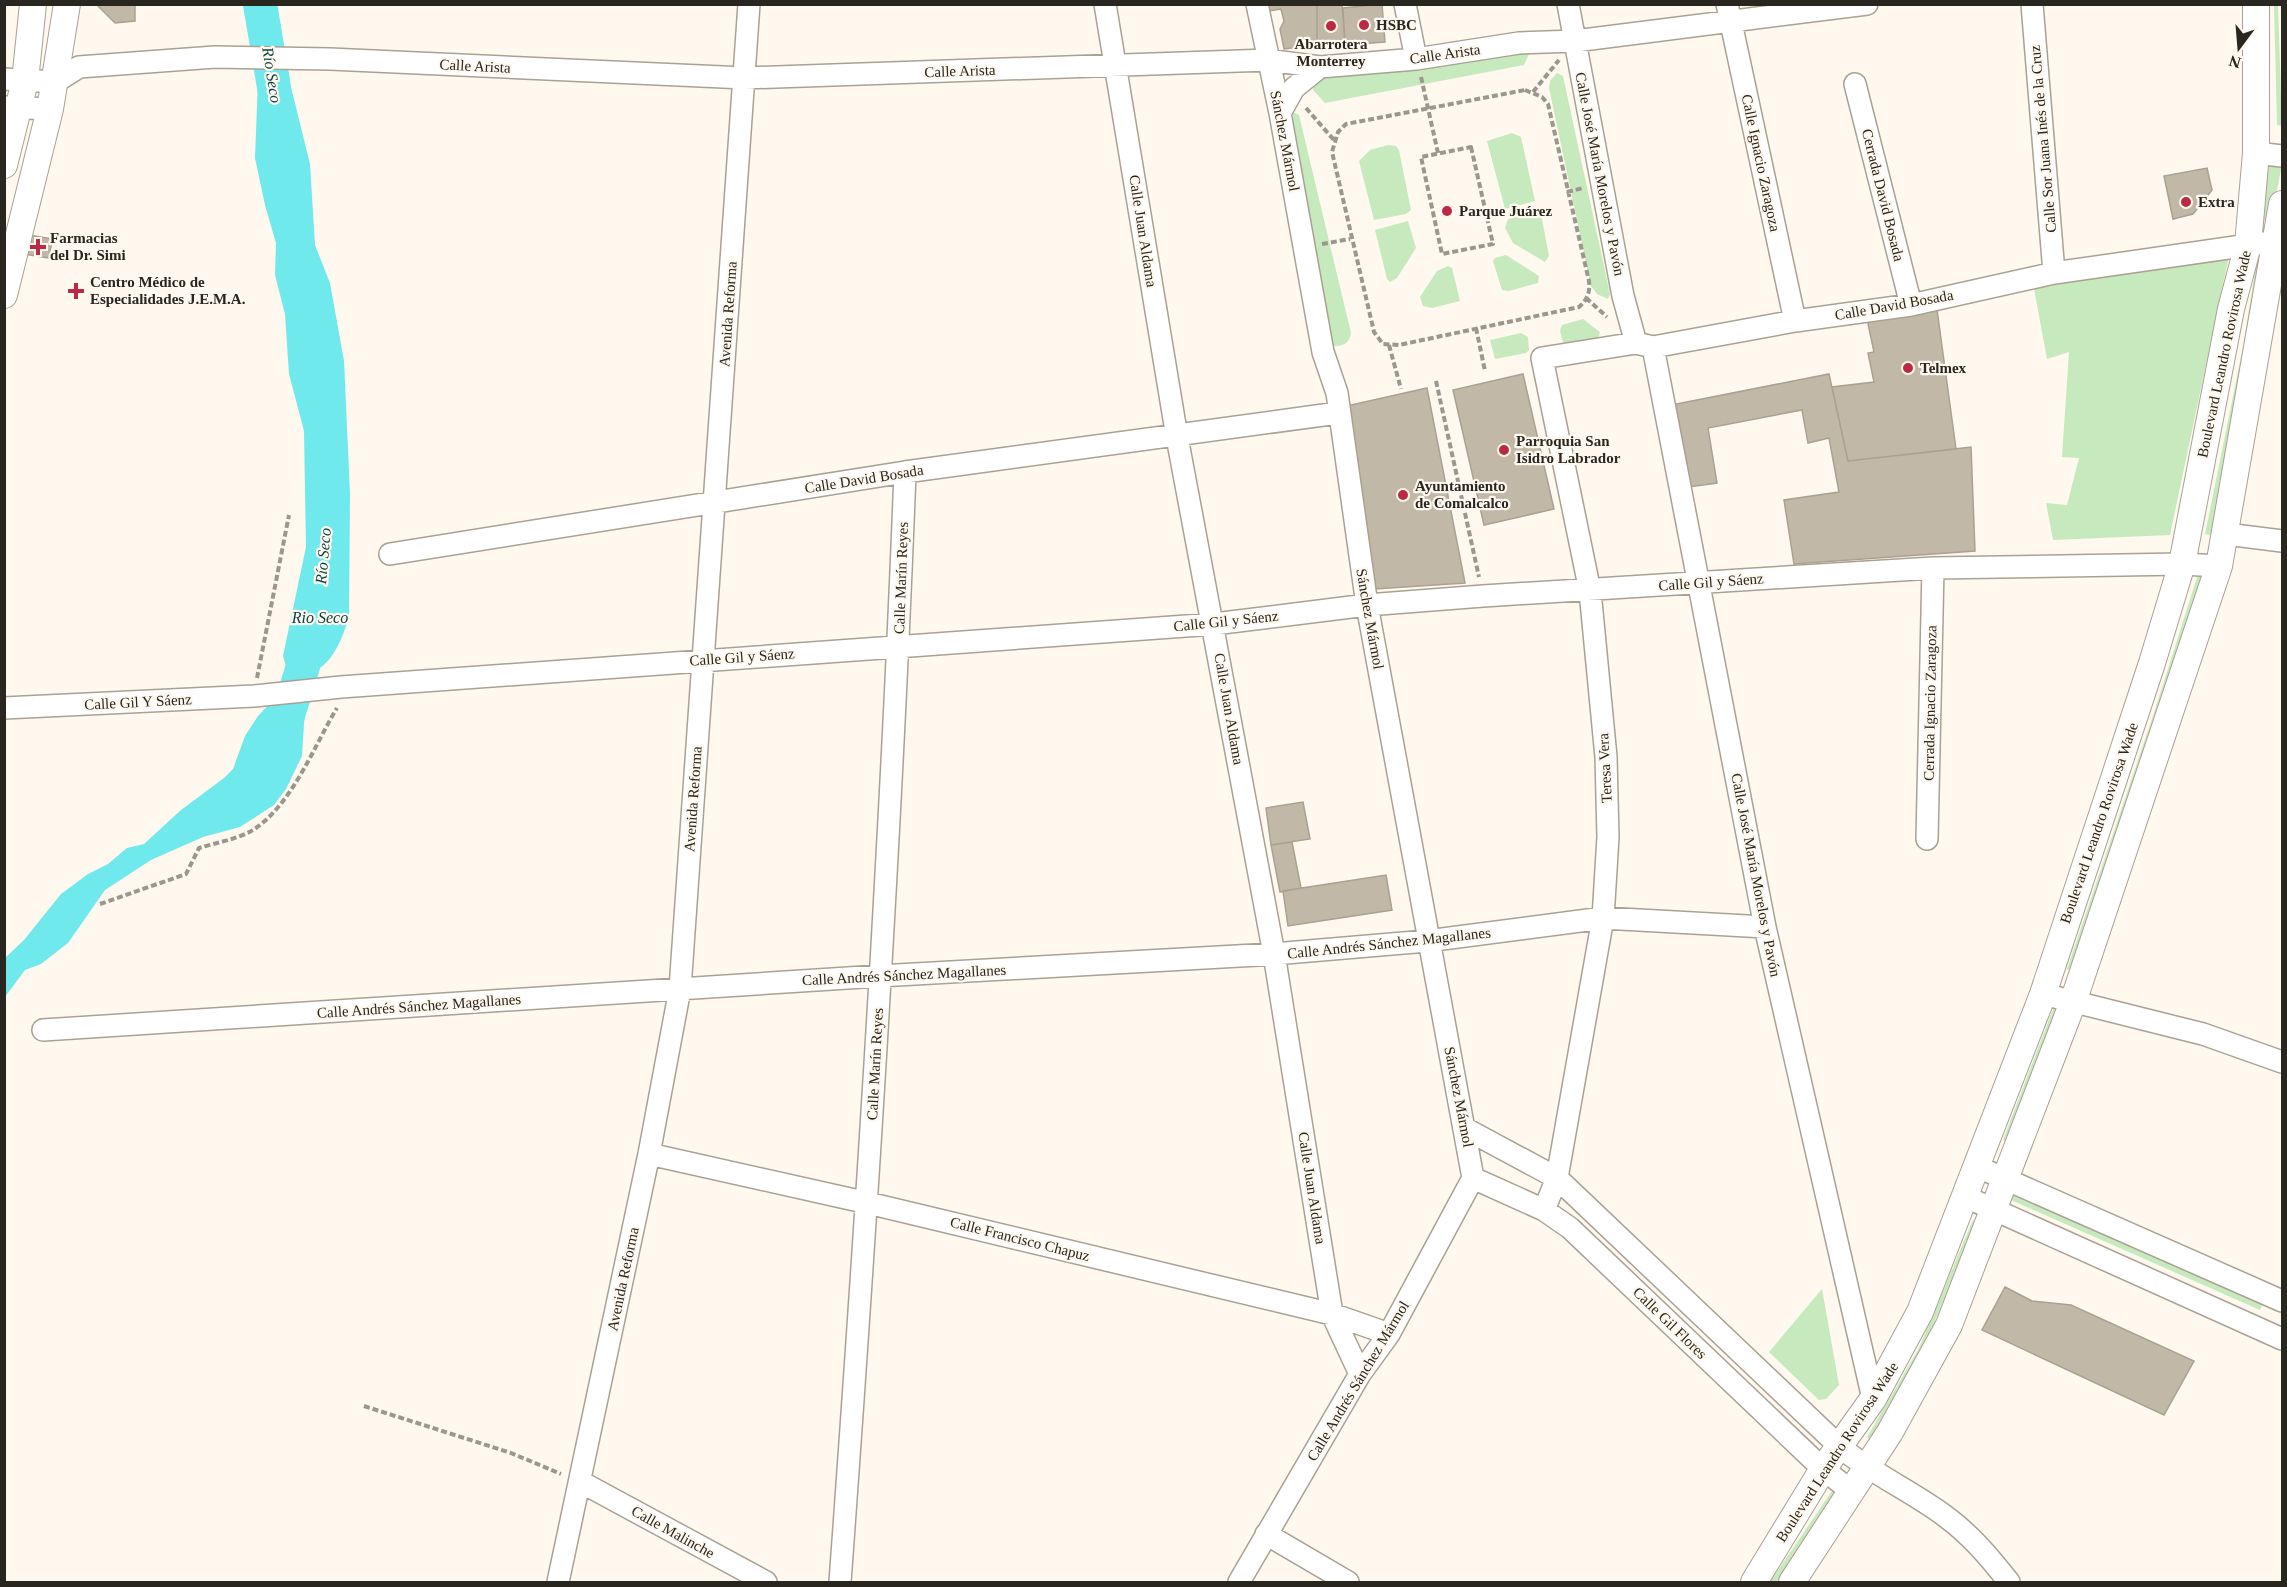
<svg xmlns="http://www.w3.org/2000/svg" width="2287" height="1587" font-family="Georgia,serif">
<rect width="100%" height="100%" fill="#fef8ee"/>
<!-- green -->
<path fill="#c7e9be" d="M2274 5H2278L2282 126 2277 125Z
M1523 50 1529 54 1524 65 1325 103 1313 90 1314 81 1322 74Z
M1557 73 1563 76 1610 294 1608 299 1597 294 1591 286 1549 88 1550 81Z
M1290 111 1299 115 1351 333C1349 345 1342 346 1331 346Z
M1512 133 1521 137 1535 201 1505 209 1487 141Z
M1388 145 1396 146 1399 150 1411 210 1406 214 1374 220 1359 161 1370 150Z
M2270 161 2282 164 2271 221 2260 220Z
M1536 212 1541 214 1549 256 1545 262 1513 243 1505 228 1508 219Z
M1408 221 1416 248 1397 278 1390 282 1387 279 1375 230Z
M2259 247 2268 248 2211 535 2205 534 2243 347Z
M2230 251 2170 535 2053 540 2046 503 2067 505 2079 458 2062 457 2069 352 2047 359 2033 283Z
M1506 255 1539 276 1538 283 1509 291 1502 290 1493 261 1495 258Z
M1448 266 1452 268 1460 301 1432 308 1423 306 1420 297 1437 271Z
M1583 319 1600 332 1598 339 1570 345 1563 342 1560 331 1562 325Z
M1521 333 1528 337 1529 350 1526 353 1495 359 1490 340Z
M2203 570 2159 714 2071 971 2067 969 2153 716 2199 571Z
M2053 1009 2057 1011 2006 1142 2003 1140Z
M2005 1190 2263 1303 2260 1310 2002 1196Z
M1973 1220 1977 1222 1922 1352 1871 1439 1867 1437 1918 1350Z
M1822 1289 1839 1385 1826 1399 1819 1400 1769 1352Z
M1834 1488 1837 1493 1777 1582H1770Z"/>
<!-- water -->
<path fill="#6fe9ec" d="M272 70 281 72 293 95 310 164 315 245 330 283 344 361 350 494 349 616C341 645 324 686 287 669L283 656 306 547 304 431 289 374 285 314 275 275 276 243 265 205 255 158 258 80 261 73Z
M302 698 305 708 302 756 286 789 274 805 240 827 203 837 151 860 105 890 68 943 41 964 25 970 5 997V958L24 940 61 894 88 874 108 864 127 848 144 844 181 810 224 778 233 769 245 736 258 716 273 700Z"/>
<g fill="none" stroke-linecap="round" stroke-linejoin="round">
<!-- river -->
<path stroke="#6fe9ec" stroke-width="34" d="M260 4 279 117
M285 725 315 627"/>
</g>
<!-- building -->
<path fill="#c1b8a8" stroke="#aaa192" stroke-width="1.5" d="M135 4V21L115 23 97 5Z
M1261 4H1317V45L1284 49 1280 29 1284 21 1281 9 1263 12Z
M1317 4H1342L1345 45H1317Z
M1382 4 1385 42 1345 45 1343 8Z
M2207 168 2212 190 2193 214 2173 219 2164 176Z
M29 235 53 239 48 258 23 254Z
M1936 302 1956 449 1848 461 1832 387 1874 382 1868 353 1874 352 1866 314Z
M1523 374 1554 509 1484 525 1453 390Z
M1829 374 1848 461 1971 447 1975 551 1794 564 1784 500 1839 492 1829 438 1808 443 1802 410 1708 428 1717 483 1689 487 1671 405Z
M1427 388 1465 583 1375 589 1342 407Z
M1303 802 1310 839 1271 845 1266 808Z
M1292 842 1301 888 1280 892 1271 845Z
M1386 875 1392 910 1288 926 1283 891Z
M2005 1287 2032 1301 2071 1305 2194 1361 2164 1415 1982 1330Z"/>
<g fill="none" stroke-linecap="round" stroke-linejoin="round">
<defs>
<path id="minor" d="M1105 4 1177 437 1274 954 1332 1314 1360 1374
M1257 4 1280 113 1323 352 1337 393 1367 605 1473 1178
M1405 4 1416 59
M1568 4 1623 296 1636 343
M1727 4 1795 321
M2032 4 2054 273
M4 79 55 82 79 67 215 57 330 59 745 78 1268 60 1320 67 1416 59 1519 43 1575 41 1867 4
M1855 84 1911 305
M4 107 50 109
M1280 113 1294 88 1320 67
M2256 153 2282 156
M1653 347 1765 927 1873 1399
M2226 534 2282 541
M390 554 905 472 1338 413
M4 708 254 696 341 687 1214 624 1367 605 1483 596 1933 568 2182 564 2219 566
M1927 839 1933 568
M2043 994 2203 1034 2282 1062
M43 1030 879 976 1274 954 1427 941 1603 918 1765 927
M1466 1129 1557 1178 1840 1447C1873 1474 1911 1491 1945 1516 1971 1535 1990 1558 2009 1582
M649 1154 868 1203 1332 1314 1389 1334
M1978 1167 2282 1301
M1473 1178 1544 1210 1570 1228 1823 1469 1851 1491
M1966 1197 2282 1339
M1544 1210 1557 1178 1603 918 1608 837 1606 757 1590 591 1542 358 1636 343 1653 347 1795 321 1911 305 2054 273 2263 243
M581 1482 766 1582
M1266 1534 1348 1582
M558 1582 649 1154 680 989 749 4
M840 1582C867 1213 891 843 905 472
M1239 1582 1360 1374 1389 1334 1473 1178"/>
<path id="major" d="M4 165 25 81 33 4
M4 295 50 109 67 4
M1754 1582 1823 1469 1873 1399 1920 1312 2043 994 2152 663 2182 564 2231 309 2248 245 2256 153V4
M1792 1582 1890 1432 1949 1325 2073 1002 2219 566 2282 204"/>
</defs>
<!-- minor casing -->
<use href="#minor" stroke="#aaa192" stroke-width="24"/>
<!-- major casing -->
<use href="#major" stroke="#aaa192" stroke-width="28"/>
<!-- path -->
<path stroke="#9b968e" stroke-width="4" stroke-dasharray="6 3" stroke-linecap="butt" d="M1421 77 1438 153
M1525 90 1542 97 1548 104 1589 281C1590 292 1588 299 1579 307L1399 345 1383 344 1374 332 1332 152 1338 132 1346 124Z
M1533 92 1559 60
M1306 108 1334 140
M1471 147 1493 244 1442 254 1421 157Z
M1567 192 1583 188
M1322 244 1350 239
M1586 298 1607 317
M1476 328 1485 371
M1389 345 1401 389
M1436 381 1479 577
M257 678 289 515
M100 904 186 874 199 848C215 843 238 839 253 830 292 805 314 746 337 708
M364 1406 511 1453 561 1474"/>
<!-- minor -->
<use href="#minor" stroke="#fff" stroke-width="21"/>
<!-- major -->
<use href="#major" stroke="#fff" stroke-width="26"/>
</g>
<!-- markers -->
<g fill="#bb2944" stroke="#fef8ee" stroke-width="2">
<circle cx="1364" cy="25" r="6"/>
<circle cx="1331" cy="26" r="6"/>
<circle cx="2186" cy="202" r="6"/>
<circle cx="1447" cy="211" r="6"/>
<path d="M35 238h6v6h6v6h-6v6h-6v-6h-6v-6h6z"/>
<path d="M73 282h6v6h6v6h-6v6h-6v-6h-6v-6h6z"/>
<circle cx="1908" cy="368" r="6"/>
<circle cx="1504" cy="450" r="6"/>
<circle cx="1403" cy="495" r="6"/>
</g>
<g text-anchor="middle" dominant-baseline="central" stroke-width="4.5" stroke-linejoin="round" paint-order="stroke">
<!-- poi labels -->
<g font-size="15" font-weight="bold" fill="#29251f" stroke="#fef8ee" text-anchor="start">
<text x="1376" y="25">HSBC</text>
<text x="1331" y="44" text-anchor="middle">Abarrotera<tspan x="1331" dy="17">Monterrey</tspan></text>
<text x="2198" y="202">Extra</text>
<text x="1459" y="211">Parque Juárez</text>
<text x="50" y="238">Farmacias<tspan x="50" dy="17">del Dr. Simi</tspan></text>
<text x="90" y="282">Centro Médico de<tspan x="90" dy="17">Especialidades J.E.M.A.</tspan></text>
<text x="1920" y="368">Telmex</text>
<text x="1516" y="441">Parroquia San<tspan x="1516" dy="17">Isidro Labrador</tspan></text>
<text x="1415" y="486">Ayuntamiento<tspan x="1415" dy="17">de Comalcalco</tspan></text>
</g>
<!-- street labels -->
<g font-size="15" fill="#29251f" stroke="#fef8ee">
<text transform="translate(1445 54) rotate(-8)">Calle Arista</text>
<text transform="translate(475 66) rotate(3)">Calle Arista</text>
<text transform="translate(960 71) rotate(-2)">Calle Arista</text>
<text transform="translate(2043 139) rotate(-95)">Calle Sor Juana Inés de la Cruz</text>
<text transform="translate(1285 141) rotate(79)">Sánchez Mármol</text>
<text transform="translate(1761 163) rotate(78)">Calle Ignacio Zaragoza</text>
<text transform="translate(1600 174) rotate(79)">Calle José María Morelos y Pavón</text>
<text transform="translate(1883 195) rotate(76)">Cerrada David Bosada</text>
<text transform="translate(1143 231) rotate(81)">Calle Juan Aldama</text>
<text transform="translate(1894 305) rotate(-10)">Calle David Bosada</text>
<text transform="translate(728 314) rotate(-86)">Avenida Reforma</text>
<text transform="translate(2224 354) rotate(-78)">Boulevard Leandro Rovirosa Wade</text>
<text transform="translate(864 479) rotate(-9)">Calle David Bosada</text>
<text transform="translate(901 578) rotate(-88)">Calle Marín Reyes</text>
<text transform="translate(1711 582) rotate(-4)">Calle Gil y Sáenz</text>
<text transform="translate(1370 619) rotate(80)">Sánchez Mármol</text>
<text transform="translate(1226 621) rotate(-6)">Calle Gil y Sáenz</text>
<text transform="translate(742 657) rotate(-4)">Calle Gil y Sáenz</text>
<text transform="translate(138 702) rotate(-3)">Calle Gil Y Sáenz</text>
<text transform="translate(1930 703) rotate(-89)">Cerrada Ignacio Zaragoza</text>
<text transform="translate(1229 709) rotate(80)">Calle Juan Aldama</text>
<text transform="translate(1605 768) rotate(-93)">Teresa Vera</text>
<text transform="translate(693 799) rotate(-86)">Avenida Reforma</text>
<text transform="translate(2099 823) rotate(-71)">Boulevard Leandro Rovirosa Wade</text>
<text transform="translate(1756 875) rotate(79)">Calle José María Morelos y Pavón</text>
<text transform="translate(1389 943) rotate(-6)">Calle Andrés Sánchez Magallanes</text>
<text transform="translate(904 975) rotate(-3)">Calle Andrés Sánchez Magallanes</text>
<text transform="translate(419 1006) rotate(-4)">Calle Andrés Sánchez Magallanes</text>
<text transform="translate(875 1064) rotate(-87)">Calle Marín Reyes</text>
<text transform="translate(1459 1097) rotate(79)">Sánchez Mármol</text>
<text transform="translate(1312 1188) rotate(81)">Calle Juan Aldama</text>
<text transform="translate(1020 1239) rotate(14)">Calle Francisco Chapuz</text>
<text transform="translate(623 1279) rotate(-78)">Avenida Reforma</text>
<text transform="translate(1670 1323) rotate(44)">Calle Gil Flores</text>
<text transform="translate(1358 1381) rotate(-59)">Calle Andrés Sánchez Mármol</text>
<text transform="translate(1837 1452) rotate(-57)">Boulevard Leandro Rovirosa Wade</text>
<text transform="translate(673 1532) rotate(29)">Calle Malinche</text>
</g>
<!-- water labels -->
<g font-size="16" font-style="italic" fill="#094445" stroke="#fef8ee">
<text transform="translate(272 75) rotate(81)">Río Seco</text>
<text transform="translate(323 556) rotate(-85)">Río Seco</text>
<text x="320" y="617">Rio Seco</text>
</g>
</g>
<!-- border -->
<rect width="2287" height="1587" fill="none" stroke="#29251f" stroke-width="12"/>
<!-- north arrow -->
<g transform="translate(2239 48) rotate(196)" stroke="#fef8ee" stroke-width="4.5" paint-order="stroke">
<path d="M0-4.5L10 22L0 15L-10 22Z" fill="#29251f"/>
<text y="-9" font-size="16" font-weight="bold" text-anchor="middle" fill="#29251f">N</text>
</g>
</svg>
